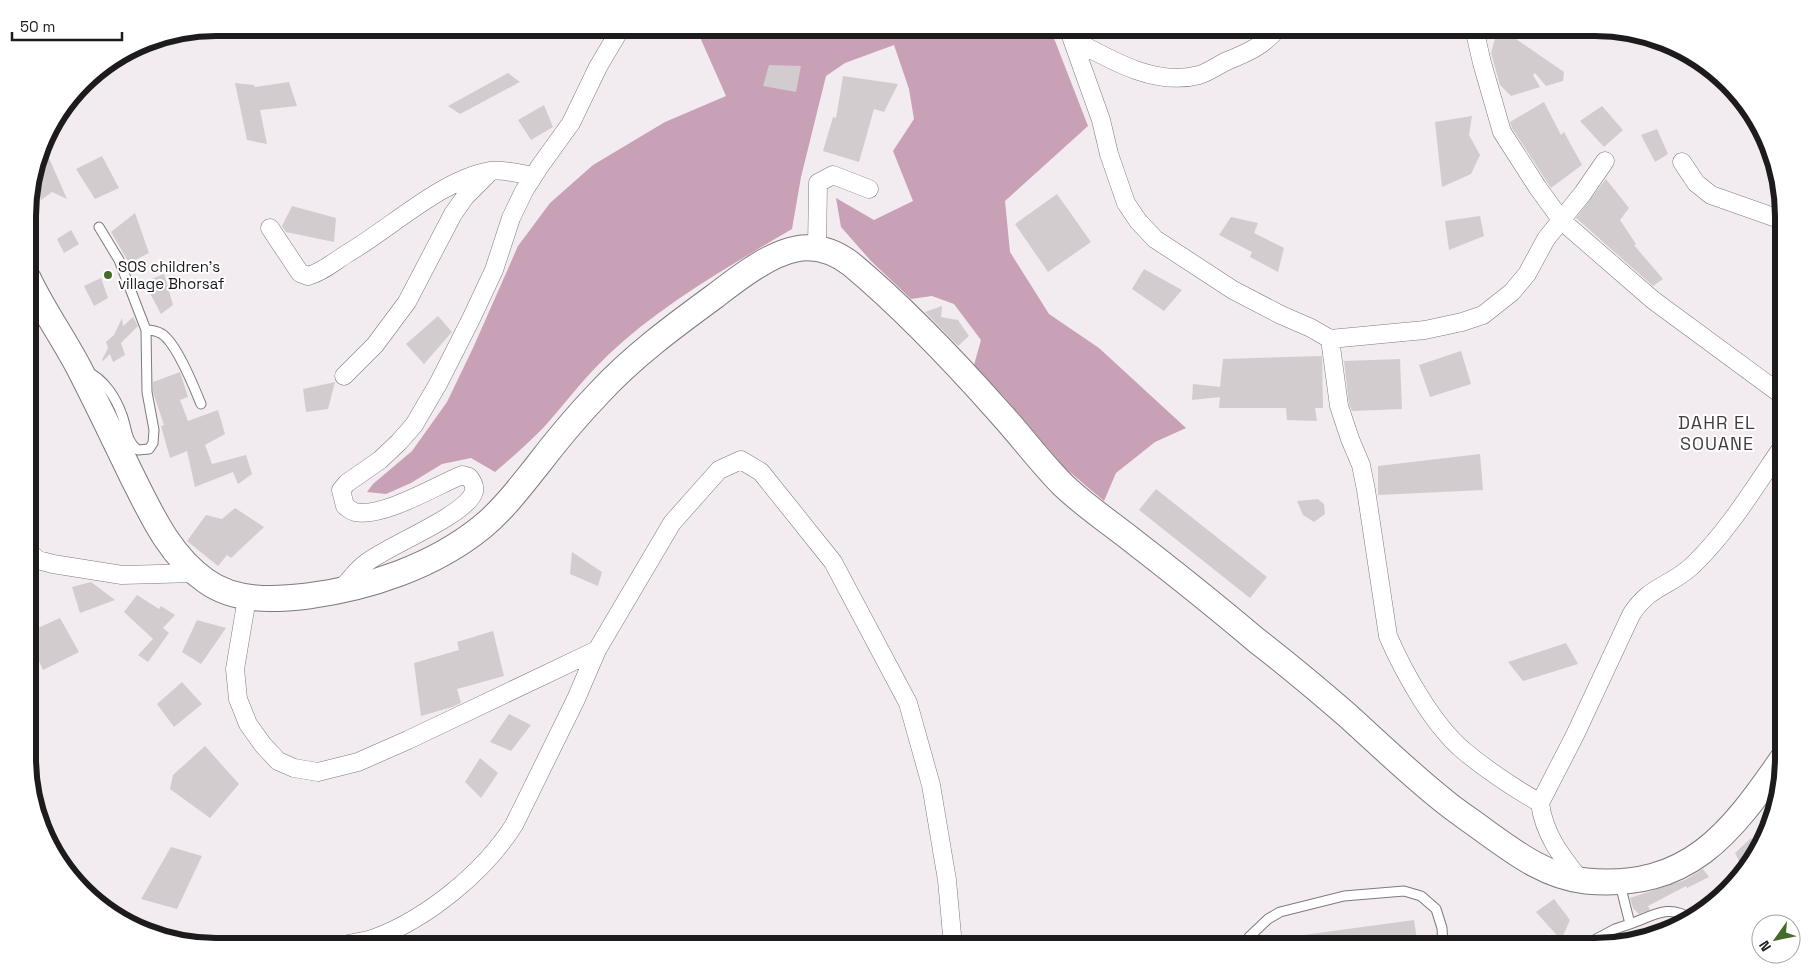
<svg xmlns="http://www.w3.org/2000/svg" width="1811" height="974" font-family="'Space Grotesk',sans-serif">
<rect width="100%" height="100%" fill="#f2ebef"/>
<!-- forest -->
<path fill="#c8a1b6" d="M797 28H1050L1088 126 1005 201 1010 252 1049 314 1099 348 1186 428 1155 442 1116 473 1104 501 1065 468 1005 398 974 365 981 340 954 304 932 296 911 299 871 261 841 227 836 198 874 220 913 201 893 151 914 119 909 89 894 45 845 63 826 76 801 177 792 229C728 267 662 304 608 355 585 377 566 402 545 426 530 442 512 457 495 472L471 458 442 464 411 483 386 494 367 492 373 484 412 451 447 402 473 348 518 246 550 203 593 165 665 122 726 96 699 35 756 33Z"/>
<!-- building -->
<path fill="#d3cccf" d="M1498 28H1500L1564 72 1563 81 1546 86 1535 73 1533 75 1540 87 1511 96 1500 85 1491 53Z
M769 65 801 66 796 92 763 86Z
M508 73 520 82 460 114 448 106Z
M843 76 898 84 884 112 874 109 859 162 823 151 833 117 836 118Z
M289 82 297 106 260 110 267 144 247 140 235 83 254 85 255 87Z
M1544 102 1561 135 1564 132 1582 165 1551 188 1512 128 1510 122Z
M544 105 553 127 531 140 518 120Z
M1602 106 1623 130 1604 147 1580 121Z
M1472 116 1469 135 1480 155 1471 174 1442 187 1435 122Z
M1657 129 1668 154 1655 162 1641 135Z
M45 149 67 199 52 192 41 200 34 183 35 178 43 172Z
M102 156 119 188 95 199 76 169Z
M1606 179 1629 208 1620 220 1636 244 1634 245 1663 279 1653 286 1576 218Z
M1057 194 1091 242 1048 272 1015 224Z
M292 206 336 218 334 242 286 232 282 226Z
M135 213 149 253 129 263 111 232Z
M1480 216 1484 236 1449 250 1445 221Z
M1231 217 1258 223 1254 233 1284 248 1278 272 1250 257 1252 252 1219 235Z
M71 230 79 244 64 253 57 239Z
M1144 269 1182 290 1164 311 1132 289Z
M164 274 173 305 161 314 144 282Z
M101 278 108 298 94 306 84 286Z
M942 306 941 317 958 320 969 336 958 346 925 312Z
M438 316 452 332 424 364 406 344Z
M133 317 138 326 121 343 125 355 113 362 110 354 103 361 102 360 108 348 106 342 114 335 122 318 123 326Z
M1461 351 1471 384 1430 397 1419 365Z
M1322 356 1323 408H1315L1317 421 1287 420 1286 408H1219L1220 397 1192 400 1193 384 1220 387 1223 359Z
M1400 359 1402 409 1352 411 1349 404 1344 361Z
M180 372 188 397 180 400 188 421 218 410 225 434 205 445 212 464 246 455 252 474 238 484 233 472 195 487 187 451 170 458 161 426 164 425 153 392V382Z
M335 382 328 409 306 412 303 389Z
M1480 454 1483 490 1378 495V466Z
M1156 489 1267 577 1250 598 1139 510Z
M1318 499 1324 504 1325 514 1314 522 1303 515 1297 501Z
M235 508 264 527 231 558 227 555 218 566 187 541 206 515 222 519Z
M572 552 602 572 598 586 570 574Z
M91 582 115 600 80 613 72 587Z
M137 595 159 609 161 606 175 615 163 628 169 633 148 662 138 655 153 639 124 612Z
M60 618 79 652 43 670 29 640V632Z
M197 620 226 628 201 664 182 652Z
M493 631 504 676 457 689 461 703 452 707 421 716 414 663 459 650 457 642Z
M1566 643 1578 664 1523 681 1508 662Z
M182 682 202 704 174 727 157 704Z
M509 714 531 725 511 751 490 742Z
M205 746 239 784 210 818 170 789 173 775Z
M480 758 498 773 481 798 465 782Z
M1751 838 1759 848 1744 871 1735 853Z
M171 847 202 856 177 909 141 899Z
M1703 869 1709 877 1687 888 1686 886 1648 906 1650 910 1639 914 1633 908 1630 898 1685 880Z
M1554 899 1570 920 1561 940 1536 912Z
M1414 920 1418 946H1274V939Z"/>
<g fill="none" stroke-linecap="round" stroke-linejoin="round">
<defs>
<path id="service" d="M99 227 119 260 146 330
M88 372C104 379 116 398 122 415 127 428 126 442 138 450L149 449 153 443 154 430 147 392 146 330C152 330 157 331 162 334 177 344 194 387 201 404
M1630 924C1653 916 1669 903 1691 919
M1250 946 1249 937 1268 919 1280 912 1344 896 1404 891 1421 896 1436 909 1442 928 1443 946
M1583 946 1615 929 1630 924 1620 884"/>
<path id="minor" d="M1070 28 1072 39 1101 120 1109 154 1126 203 1138 221 1155 239 1233 290 1281 315 1311 328 1330 339 1339 406 1350 439 1361 465 1366 490 1388 636C1404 673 1433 725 1464 751 1488 771 1514 788 1540 803
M1474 28 1482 63 1502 132 1538 188 1562 221 1653 300 1782 395
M1072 39C1109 59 1155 87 1199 75 1209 72 1218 65 1227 61 1249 52 1263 46 1278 28
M1682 162 1696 183 1711 195 1782 220
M270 228 300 273 308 276C323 272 335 261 348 253 391 228 442 179 491 171 504 169 520 174 533 176
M817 248 818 183 833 175 869 189
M1330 339 1425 330 1462 322 1483 315 1512 292 1527 274 1546 239 1583 193 1605 161
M344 376 375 345 407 302 453 214 465 197 489 173
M29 552 38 560 53 564 122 575 196 573
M340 591C348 582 356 570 366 563 389 545 462 517 473 494 476 488 473 482 469 477L462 475C435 486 383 518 355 512 351 511 348 508 345 506L341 490 347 483 380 460 399 442 414 425 438 384 471 319 494 270 511 218 524 191 540 166 571 123 598 67 621 28
M247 598 235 669 238 699 248 724 263 745 278 761 294 768 318 772 358 762 408 740 597 650
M1581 881C1562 857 1544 835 1540 803L1575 735 1631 615C1649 585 1673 586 1695 563 1729 530 1756 485 1783 446
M337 946C349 944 363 942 375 938 428 918 484 872 514 825L576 699 597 650 672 523 719 470 741 460 761 472 833 562 908 703 931 785 947 880 953 946"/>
<path id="secondary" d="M28 278C43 310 64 339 80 370 98 405 115 441 132 476 151 514 170 556 206 581 235 602 274 600 308 596 369 588 434 566 482 527 503 510 520 487 537 466 556 441 576 417 598 394 633 356 674 326 715 296 737 279 769 254 796 249 816 245 835 252 851 264 905 309 954 361 1001 414 1022 437 1041 463 1063 485 1086 507 1112 524 1137 544 1177 575 1217 607 1256 640 1287 664 1317 689 1347 715 1379 744 1410 774 1444 801 1456 811 1470 820 1482 829 1514 852 1546 877 1586 881 1689 890 1730 834 1783 758"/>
</defs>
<!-- service casing -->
<use href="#service" stroke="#807a7d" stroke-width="11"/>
<!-- minor casing -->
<use href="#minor" stroke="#807a7d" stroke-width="19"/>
<!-- secondary casing -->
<use href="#secondary" stroke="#807a7d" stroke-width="27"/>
<!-- service -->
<use href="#service" stroke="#fff" stroke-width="9"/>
<!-- minor -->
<use href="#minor" stroke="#fff" stroke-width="18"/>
<!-- secondary -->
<use href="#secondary" stroke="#fff" stroke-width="25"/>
</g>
<!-- markers -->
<circle fill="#456d29" stroke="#fff" stroke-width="2" cx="108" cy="275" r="5"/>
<g text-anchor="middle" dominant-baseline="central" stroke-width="4" stroke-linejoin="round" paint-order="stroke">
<!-- poi labels -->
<g font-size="15" fill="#1e1b1c" stroke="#fff" text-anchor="start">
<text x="118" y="266">SOS children's<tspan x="118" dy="17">village Bhorsaf</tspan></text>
</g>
<!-- quarter labels -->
<g font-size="18" letter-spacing="1" fill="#433d40" stroke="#fff">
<text x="1717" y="422">DAHR EL<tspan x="1717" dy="21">SOUANE</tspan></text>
</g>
</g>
<!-- crop -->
<path d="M0 0H1811V974H0ZM216 36H1595A180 180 0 0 1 1775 216V758A180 180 0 0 1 1595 938H216A180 180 0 0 1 36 758V216A180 180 0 0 1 216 36Z" fill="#fff" fill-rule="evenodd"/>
<path fill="none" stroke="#1e1b1c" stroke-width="6" d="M216 36H1595A180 180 0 0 1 1775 216V758A180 180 0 0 1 1595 938H216A180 180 0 0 1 36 758V216A180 180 0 0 1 216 36Z"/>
<!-- north arrow -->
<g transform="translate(1776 939) rotate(237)"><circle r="24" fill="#ffffff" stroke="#a5a4a4"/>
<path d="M0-4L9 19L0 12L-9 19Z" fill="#456d29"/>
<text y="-8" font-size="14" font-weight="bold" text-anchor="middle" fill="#1e1b1c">N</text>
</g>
<!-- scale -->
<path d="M12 32v8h110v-8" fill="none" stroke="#1e1b1c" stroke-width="2.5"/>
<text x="20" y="32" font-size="15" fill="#1e1b1c" stroke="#ffffff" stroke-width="4" paint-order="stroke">50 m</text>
</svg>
